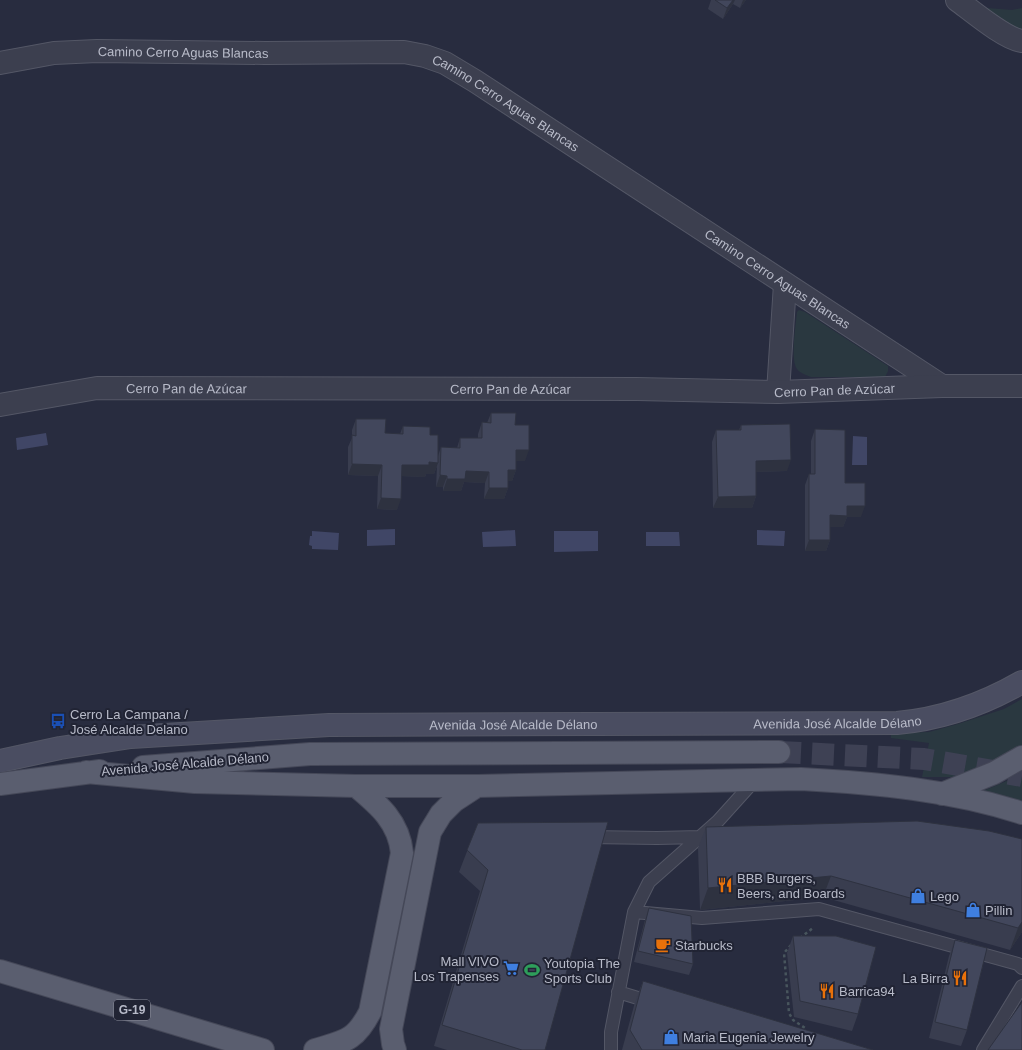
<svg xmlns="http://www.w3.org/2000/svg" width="1022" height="1050" font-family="Arial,sans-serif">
<rect width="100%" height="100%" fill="#282c3f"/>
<!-- green -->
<path fill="#2a3840" d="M975 7 1012 10 1022 8V34Z
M799 310 805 312 888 366V371L885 377H811C806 375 800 373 797 369 790 360 796 324 797 312Z
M1022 699V746L993 762 954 777H922L929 743 891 738V733L929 732 958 724 1004 709Z
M1022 772V801L983 791 1009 780Z"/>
<!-- water -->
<path fill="#404666" d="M46 433 48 445 17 450 16 438Z
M853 436 867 437V465H852Z
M395 529V545L367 546V530Z
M515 530 516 546 483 547 482 532Z
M757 530 785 531 784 546 757 545Z
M312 531 339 533 338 550 312 549V546L309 545 310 536H312Z
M554 531H598V551L554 552Z
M646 532H679L680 546H646Z"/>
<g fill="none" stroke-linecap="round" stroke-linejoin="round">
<!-- primary-tunnel -->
<path stroke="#3e4154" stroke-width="22" stroke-dasharray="22 11" stroke-linecap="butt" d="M779 752 924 759 1022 776"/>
<defs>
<path id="service" d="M588 837 657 838 700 837
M634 912 702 918 819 909 1018 964 1022 968
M618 992 651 1002
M611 1050V1032L634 912 649 882 718 821 755 780
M983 1050 1022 986"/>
<g id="minor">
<path d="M957 0C972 11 1005 39 1022 41"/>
<path id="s1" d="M0 63 54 53 97 51 265 53 404 52 425 56 445 63 475 81 942 386"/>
<path d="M778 392 785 284"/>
<path id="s2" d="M0 405 97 388 637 389 778 392 942 386H1022"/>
</g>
<g id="secondary">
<path id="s3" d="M0 761 60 748 131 737 329 725 897 723C943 719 982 705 1022 682"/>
</g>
<path id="primary" d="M143 767 310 754 779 752
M86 772 195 782 356 786H477L801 779C876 783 951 790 1022 813
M0 784 100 771
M942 794 994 773 1022 757
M0 971 263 1050
M315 1050C345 1041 355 1041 370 1012L402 853C399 822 379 805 356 786
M395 1050 393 1044 391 1029 430 832 441 814 454 801 477 786"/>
</defs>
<!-- service casing -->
<use href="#service" stroke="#545766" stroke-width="14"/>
<!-- minor casing -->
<use href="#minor" stroke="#545766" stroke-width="24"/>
<!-- secondary casing -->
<use href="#secondary" stroke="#545766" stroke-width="24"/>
<!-- primary casing -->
<use href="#primary" stroke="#454858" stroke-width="24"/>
<!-- path -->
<path stroke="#48555d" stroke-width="2.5" stroke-dasharray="3 3" stroke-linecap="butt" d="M800 938 813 928
M791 945 784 953 789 1013 793 1020 805 1028 806 1031"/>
<!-- service -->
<use href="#service" stroke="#3c3f4f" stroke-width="12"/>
<!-- minor -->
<use href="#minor" stroke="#3c3f4f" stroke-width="22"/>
<!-- secondary -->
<use href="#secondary" stroke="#4a4d61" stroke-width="22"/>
<!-- primary -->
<use href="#primary" stroke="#5a5e6f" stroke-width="22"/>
</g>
<!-- wall -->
<path fill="#393d4f" d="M711 0H746L740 8 733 4 723 19 708 9Z
M491 413 515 425 525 461H516V470L512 481H508V488L504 499H484L485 483 464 482 461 491H443V487H436L437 466 434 474H426L425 477 401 476 397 510 377 509 378 476 348 475V447L352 438V430L356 419 385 433 400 434 403 426 430 435 438 456 441 447 457 448 460 438H478V434L482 422 487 423Z
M741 425 787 471 756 472V496L752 508H713L712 442 716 430H739Z
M815 429 845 483 861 517H847L843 527H830V540L826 551H805V485L809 474H811V441Z
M478 823 545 1050H447L434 1046 480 891 459 872Z
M706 827 1022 839V932L1010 950 823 897 700 910 698 848Z
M649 908 693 964 689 975 634 962 645 920Z
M793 936 858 1014 852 1031 794 1017 787 953Z
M955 940 967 1030 961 1046 929 1038 949 956Z
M643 981 873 1050H622L635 1002Z"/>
<!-- shaded-wall -->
<path fill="#2e3240" d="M733 0H735L733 4 723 19 727 8Z
M743 0H746L740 8Z
M516 450H529L525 461H512Z
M791 460 787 471 752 472 756 461Z
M429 462 438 463 434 474H426L425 477 398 476 402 465Z
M352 464 382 465 378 476 348 475Z
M508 470H516L512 481H504Z
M466 471 489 472 485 483 464 482 461 491H443L447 479Z
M440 475 447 476 443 487H436Z
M489 488H508L504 499H484Z
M756 496 752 508H713L718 497Z
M381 498 401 499 397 510 377 509Z
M847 506H865L861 517H847L843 527H826L830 515Z
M809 540H830L826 551H805Z
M831 876 823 897 700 910 708 888Z
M1022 922V932L1010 950 1018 928Z"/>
<!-- building -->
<path fill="#42475c" stroke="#2e3240" d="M715 0H733L727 8Z
M491 413H516L515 425H529V450H516V470H508V488H489V472L466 471 465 479H447V476L440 475 441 447 460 448V438H482V422L491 423Z
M356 419H386L385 433 403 434V426L430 427V435H438V463L429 462V465H402L401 499 381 498 382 465 352 464V435L356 436Z
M790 424 791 460 756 461V496L718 497 716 430H741V425Z
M815 429 845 430V483H865V506H847V516L830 515V540H809V474H815Z
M917 821 989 831 1022 839V922L1018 928 831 876 708 888 706 827Z
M608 822 545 1050H522L442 1025 488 870 467 850 478 823Z
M649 908 691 916 693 964 638 951Z
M793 936H836L876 947 858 1014 800 1001Z
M955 940 987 948 967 1030 935 1022Z
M643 981 873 1050H642L630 1030Z
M1022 1002V1050H988Z"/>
<!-- icons -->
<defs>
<symbol id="bus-bare" viewBox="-9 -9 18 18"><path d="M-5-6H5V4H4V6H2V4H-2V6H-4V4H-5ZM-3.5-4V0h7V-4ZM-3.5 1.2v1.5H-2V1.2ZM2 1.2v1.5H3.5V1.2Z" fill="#1a4fb4" stroke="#212434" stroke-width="2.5" paint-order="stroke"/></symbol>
<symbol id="restaurant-bare" viewBox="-9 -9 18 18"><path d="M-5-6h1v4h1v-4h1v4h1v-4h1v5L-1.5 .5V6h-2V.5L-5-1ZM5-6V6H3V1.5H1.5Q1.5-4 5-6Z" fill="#e8710a" stroke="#212434" stroke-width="2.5" paint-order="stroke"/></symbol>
<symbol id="shop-bare" viewBox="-9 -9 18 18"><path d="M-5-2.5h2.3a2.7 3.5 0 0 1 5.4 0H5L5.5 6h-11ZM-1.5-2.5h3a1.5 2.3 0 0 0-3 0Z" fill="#3f7fe0" stroke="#212434" stroke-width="2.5" paint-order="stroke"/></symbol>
<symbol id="cafe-bare" viewBox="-9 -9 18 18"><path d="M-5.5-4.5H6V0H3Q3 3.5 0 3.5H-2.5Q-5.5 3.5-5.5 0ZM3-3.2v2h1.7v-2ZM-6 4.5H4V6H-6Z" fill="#e8710a" stroke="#212434" stroke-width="2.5" paint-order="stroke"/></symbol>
<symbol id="supermarket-bare" viewBox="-9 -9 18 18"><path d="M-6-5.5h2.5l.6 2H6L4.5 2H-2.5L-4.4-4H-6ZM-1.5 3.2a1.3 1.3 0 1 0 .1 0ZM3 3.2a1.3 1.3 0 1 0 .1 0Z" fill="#3f7fe0" stroke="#212434" stroke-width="2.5" paint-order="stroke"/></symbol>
<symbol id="stadium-bare" viewBox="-9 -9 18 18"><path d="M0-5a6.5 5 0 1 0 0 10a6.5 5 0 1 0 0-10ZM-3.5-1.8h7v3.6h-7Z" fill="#2e9e5b" stroke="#212434" stroke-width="2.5" paint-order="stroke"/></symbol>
</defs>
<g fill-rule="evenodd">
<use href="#bus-bare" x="47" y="710" width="22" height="22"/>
<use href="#restaurant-bare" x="714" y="874" width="22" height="22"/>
<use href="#shop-bare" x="907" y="885" width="22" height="22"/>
<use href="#shop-bare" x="962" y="899" width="22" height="22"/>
<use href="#cafe-bare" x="652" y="934" width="22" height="22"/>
<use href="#supermarket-bare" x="500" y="957" width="22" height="22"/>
<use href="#stadium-bare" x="521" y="959" width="22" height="22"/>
<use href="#restaurant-bare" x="949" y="967" width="22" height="22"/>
<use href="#restaurant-bare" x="816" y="980" width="22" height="22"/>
<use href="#shop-bare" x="660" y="1026" width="22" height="22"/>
</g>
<g text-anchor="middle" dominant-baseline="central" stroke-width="4" stroke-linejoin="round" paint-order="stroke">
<!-- shield labels -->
<rect fill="#212434" stroke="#8b8e9c" stroke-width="1" x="114" y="1000" width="36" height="20" rx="3"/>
<g font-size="12" font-weight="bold" fill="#b8bbc9">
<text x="132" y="1010">G-19</text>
</g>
<!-- street labels -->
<g font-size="13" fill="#b8bbc9" stroke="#212434">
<text stroke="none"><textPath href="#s1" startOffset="184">Camino Cerro Aguas Blancas</textPath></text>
<text stroke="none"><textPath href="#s1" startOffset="520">Camino Cerro Aguas Blancas</textPath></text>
<text stroke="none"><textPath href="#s1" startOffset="844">Camino Cerro Aguas Blancas</textPath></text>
<text stroke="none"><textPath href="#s2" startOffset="188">Cerro Pan de Azúcar</textPath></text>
<text stroke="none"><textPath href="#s2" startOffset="512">Cerro Pan de Azúcar</textPath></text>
<text stroke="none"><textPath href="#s2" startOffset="836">Cerro Pan de Azúcar</textPath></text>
<text stroke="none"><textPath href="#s3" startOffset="840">Avenida José Alcalde Délano</textPath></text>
<text stroke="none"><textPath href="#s3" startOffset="516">Avenida José Alcalde Délano</textPath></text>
<text transform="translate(185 764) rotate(-5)">Avenida José Alcalde Délano</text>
</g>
<!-- poi labels -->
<g font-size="13" fill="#b8bbc9" stroke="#212434" text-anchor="start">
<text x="70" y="714">Cerro La Campana /<tspan x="70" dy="15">José Alcalde Delano</tspan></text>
<text x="737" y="878">BBB Burgers,<tspan x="737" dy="15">Beers, and Boards</tspan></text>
<text x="930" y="896">Lego</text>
<text x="985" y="910">Pillin</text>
<text x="675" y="945">Starbucks</text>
<text x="499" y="961" text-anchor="end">Mall VIVO<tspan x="499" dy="15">Los Trapenses</tspan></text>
<text x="544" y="963">Youtopia The<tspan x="544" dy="15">Sports Club</tspan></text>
<text x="948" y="978" text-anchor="end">La Birra</text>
<text x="839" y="991">Barrica94</text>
<text x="683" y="1037">Maria Eugenia Jewelry</text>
</g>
</g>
</svg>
